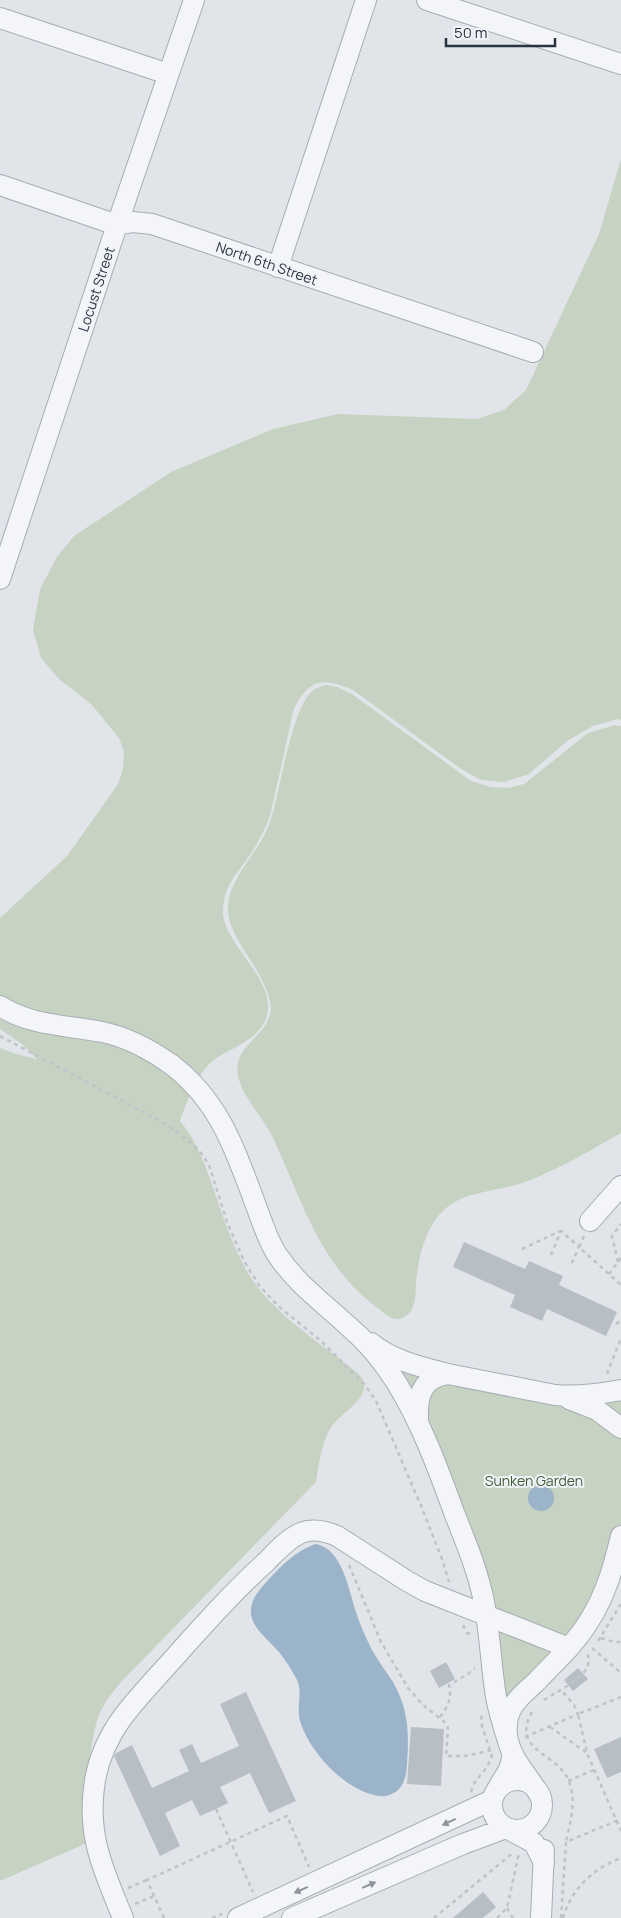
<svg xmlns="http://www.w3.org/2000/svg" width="621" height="1918" font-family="Manrope,sans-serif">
<rect width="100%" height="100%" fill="#e1e5ea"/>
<!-- green -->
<path fill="#c7d3c2" d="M621 159V720L618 719 593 726 567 741 529 774 504 782 481 780 461 769 353 690C322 677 309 678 293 711 288 737 282 763 276 789 274 798 272 809 269 818 265 830 258 842 252 852 238 874 223 884 223 913 224 946 284 985 264 1023 255 1040 234 1047 218 1057 197 1071 188 1099 180 1121 198 1142 206 1167 215 1193 223 1217 231 1241 243 1264 265 1309 317 1340 355 1371 357 1373 362 1377 363 1380 371 1399 338 1414 330 1429 321 1445 319 1464 316 1482L120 1683C115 1690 108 1697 104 1705 86 1734 88 1808 87 1843L0 1881V1048L16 1054 37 1059 23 1045 0 1029V918L67 856 111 794 119 782 123 768 124 752 119 738 91 704 59 679 41 658 33 630 40 589 57 557 74 536 171 472 273 429 338 414 477 419 504 410 526 390 599 234Z
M326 685 337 687 352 694 471 781 491 787 508 788 524 784 588 733 615 725 621 726V1133C596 1147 572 1162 546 1173 537 1178 526 1182 516 1185 492 1192 461 1192 442 1212 427 1227 419 1254 417 1275 415 1286 417 1302 411 1311 408 1315 403 1319 398 1319 389 1319 382 1311 375 1306 317 1261 302 1199 272 1136 262 1116 243 1098 238 1076 232 1044 269 1038 271 1008 271 1003 269 997 267 992 259 966 230 938 228 912 226 878 260 853 270 822 280 793 291 710 312 691 315 688 321 687 326 685Z
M374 1346 555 1395 621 1390V1535L610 1577 509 1715 475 1569Z"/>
<!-- water -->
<path fill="#9cb4c9" d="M528 1498a13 13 0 1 1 26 0a13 13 0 1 1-26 0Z
M315 1544C342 1547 349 1591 356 1612 360 1625 366 1638 372 1650 378 1661 386 1671 393 1682 409 1710 409 1734 407 1765 406 1778 403 1791 389 1795 382 1798 374 1795 367 1793 339 1783 309 1750 300 1721 296 1708 303 1693 297 1680 292 1670 285 1660 279 1652 268 1639 249 1626 251 1609 252 1597 261 1588 268 1580 282 1565 296 1551 315 1544Z"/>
<!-- building -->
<path fill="#b8bec6" d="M464 1242 525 1269 529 1261 563 1276 559 1285 617 1312 606 1336 547 1309 542 1321 510 1307 515 1295 453 1267Z
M446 1662 455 1679 439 1688 430 1671Z
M578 1668 588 1679 573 1691 564 1680Z
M246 1692 296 1801 269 1813 250 1773 220 1787 228 1803 216 1809 200 1816 192 1800 165 1813 180 1846 160 1856 114 1756 116 1753 132 1745 152 1788 189 1771 179 1750 192 1744 201 1763 239 1746 220 1704Z
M411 1727 444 1729 441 1786 407 1784Z
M621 1737V1772L607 1778 594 1749Z
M483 1892 496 1907 483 1918H453Z"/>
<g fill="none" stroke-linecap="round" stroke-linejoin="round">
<defs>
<path id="minor" d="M427 0 621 64
M0 18 168 74
M0 185 117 225 133 222 152 224 533 352
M278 267 366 0
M0 579 117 225 194 0
M0 1006C31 1026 67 1025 102 1032 127 1037 151 1050 172 1065 219 1101 235 1149 255 1203 262 1221 267 1240 278 1256 297 1284 322 1302 346 1324 365 1340 383 1361 396 1382 422 1424 438 1469 455 1515 466 1543 478 1571 484 1602 490 1633 491 1666 496 1697 499 1713 504 1729 509 1744
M590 1221 621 1186
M371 1343C393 1361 422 1367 448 1374
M569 1399 597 1410 621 1428
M418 1419C417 1396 422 1377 448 1374L555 1395C578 1397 599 1394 621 1390
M492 1805a25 25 0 1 1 50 0a25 25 0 1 1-50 0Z
M541 1798C530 1776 510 1760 507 1735 506 1725 508 1714 513 1706 519 1696 529 1689 537 1681 555 1662 575 1644 589 1621 606 1595 614 1565 621 1536
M123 1918C103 1869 86 1835 95 1780 99 1758 109 1736 122 1718 140 1694 162 1672 182 1649 209 1619 236 1589 266 1562 276 1552 287 1539 301 1533 313 1528 325 1531 337 1536L407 1581 425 1591 569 1648
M238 1918 492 1800C498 1783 513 1771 512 1753
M292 1918 463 1844 506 1828 534 1843 544 1863
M541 1918 544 1850"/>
</defs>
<!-- minor casing -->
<use href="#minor" stroke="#a6acb4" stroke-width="22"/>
<!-- path -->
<path stroke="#bfc3c8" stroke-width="2.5" stroke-dasharray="4 4" stroke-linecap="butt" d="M0 1036 164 1123 192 1143 202 1154 209 1165 227 1222 244 1261 259 1285 277 1305 321 1341 365 1385 376 1401 422 1508 442 1559 449 1582
M584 1236 579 1247 621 1285
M522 1249 560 1231
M551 1255 561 1231 579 1247 570 1267
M618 1262 612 1236 621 1224
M609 1274 621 1258
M616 1324 621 1321
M607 1374 621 1338
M349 1565 381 1642 408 1688 423 1705 447 1724 448 1729 446 1756H465L492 1750
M463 1625 467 1633 472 1635
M601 1638 614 1642H621
M598 1641 621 1604
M592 1648 621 1673
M621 1697 578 1714 587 1753 621 1831
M544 1700C555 1693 585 1678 588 1665 589 1661 588 1657 588 1653
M532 1712C510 1751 558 1753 569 1781 577 1803 570 1821 566 1842
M440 1717C448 1706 452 1699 449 1685L468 1674 475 1668
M550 1727 587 1753
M525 1737 578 1714 574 1705 561 1690
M568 1781 594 1770
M471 1792 475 1782 487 1767 492 1757 482 1726 481 1713
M216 1809 253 1892
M128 1888 147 1880
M135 1904 154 1896
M507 1908 513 1918
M164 1918 147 1880 287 1816 309 1867
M212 1918 222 1914
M434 1918 514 1852
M497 1918 507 1908 519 1853
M561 1918 566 1842 621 1819
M563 1918C571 1889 594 1868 621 1858"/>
<!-- minor -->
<use href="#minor" stroke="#f4f5f8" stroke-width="20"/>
</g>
<!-- one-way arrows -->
<defs><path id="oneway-solid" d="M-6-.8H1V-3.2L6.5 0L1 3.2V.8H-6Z" transform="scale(1.25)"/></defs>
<g fill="#8e949c">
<use href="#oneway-solid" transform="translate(449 1822) rotate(155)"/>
<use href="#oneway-solid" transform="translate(369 1885) rotate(-23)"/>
<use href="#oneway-solid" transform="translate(301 1890) rotate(156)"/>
</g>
<g text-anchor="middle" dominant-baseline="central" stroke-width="4" stroke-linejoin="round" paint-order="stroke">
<!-- street labels -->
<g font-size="14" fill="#293341" stroke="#f0f3f7">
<text transform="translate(267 263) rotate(19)">North 6th Street</text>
<text transform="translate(96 289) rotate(-72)">Locust Street</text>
</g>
<!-- park labels -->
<g font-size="14" fill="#3f5d37" stroke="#f0f3f7">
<text x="534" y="1480">Sunken Garden</text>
</g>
</g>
<!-- scale -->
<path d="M446 38v8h109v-8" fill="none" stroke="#293341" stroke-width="2.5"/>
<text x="454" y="38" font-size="15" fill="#293341" stroke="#f0f3f7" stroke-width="4" paint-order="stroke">50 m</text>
</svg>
